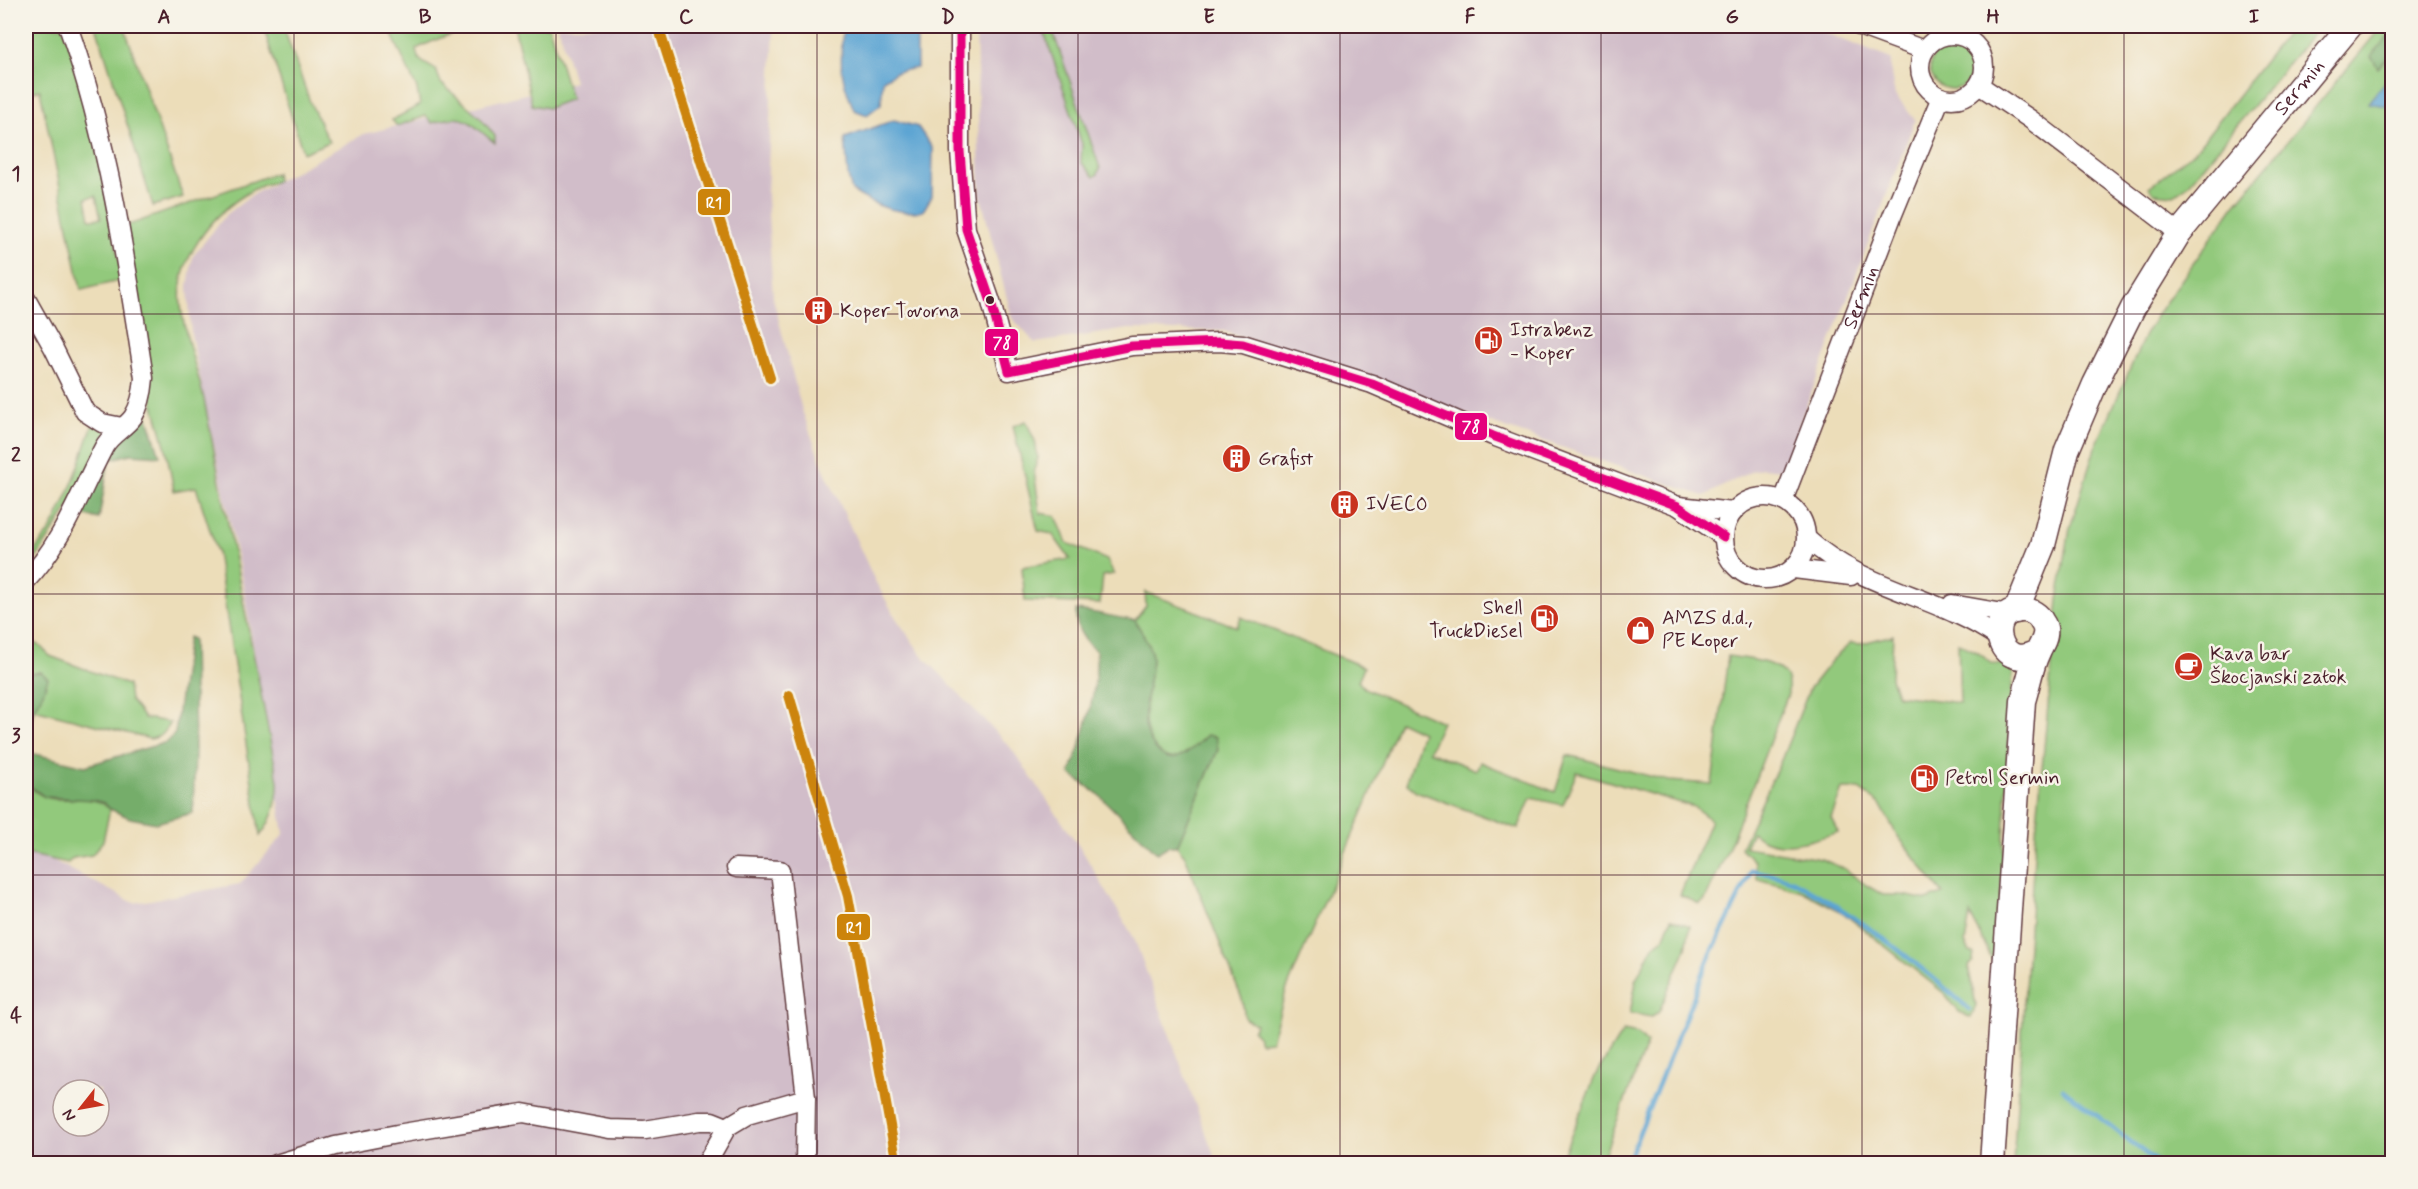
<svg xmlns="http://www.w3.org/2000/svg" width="2418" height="1189" font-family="Mynerve,sans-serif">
<rect width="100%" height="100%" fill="#f7f3e8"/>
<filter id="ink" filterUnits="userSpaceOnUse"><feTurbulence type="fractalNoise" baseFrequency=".0167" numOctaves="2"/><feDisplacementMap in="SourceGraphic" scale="12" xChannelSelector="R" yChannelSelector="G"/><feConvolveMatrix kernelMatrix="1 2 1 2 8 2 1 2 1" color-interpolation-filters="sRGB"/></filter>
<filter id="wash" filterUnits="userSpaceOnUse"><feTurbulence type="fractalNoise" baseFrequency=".008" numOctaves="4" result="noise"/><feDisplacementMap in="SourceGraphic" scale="24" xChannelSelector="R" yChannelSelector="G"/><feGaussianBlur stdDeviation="1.35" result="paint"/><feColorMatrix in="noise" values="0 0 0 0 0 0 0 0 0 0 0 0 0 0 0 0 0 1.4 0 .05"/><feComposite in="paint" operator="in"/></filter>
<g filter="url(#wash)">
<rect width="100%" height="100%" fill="#ecddb9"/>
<!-- industrial -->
<path fill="#d1bdc9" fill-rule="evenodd" d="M558 26H774L767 196 773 298 802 410 820 460 875 581 896 618 921 654 1011 748 1083 852 1134 938 1217 1163H26V846L134 903 240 884 284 834 243 585 191 334 188 286 193 256 226 215 252 195 364 134 574 82ZM63 1090H99V1126H63Z
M976 26H1808L1891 59V73L1895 95 1915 120 1782 470 1762 468 1752 471 1704 496 1224 331 1129 329 1035 343 1012 318 980 194Z"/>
<!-- green -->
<path fill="#92c97b" stroke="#6e7453" stroke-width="1.5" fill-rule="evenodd" d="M26 26H63L87 99 123 280 81 290 40 90 26 93ZM96 196 101 218 90 219 86 198Z
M96 26H124L183 197 153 206Z
M263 26H283L310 102 329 142 303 153Z
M388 26H452V34C439 38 429 43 416 49 417 63 426 63 436 70L441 83 480 117 495 136V143C468 122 467 111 432 123L426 116 397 126 392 120 420 105 417 89Z
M514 26H549L571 99 548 108 532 105Z
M1042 26H1051L1100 168 1098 174 1094 177 1081 162 1082 144Z
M2292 26H2319L2188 185 2174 195 2154 193 2149 187 2195 151Z
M2382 26H2392V33L2375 53 2392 41V1163L2013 1164 2035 842 2058 600 2070 528 2095 448 2145 335 2158 313 2234 206Z
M1930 67a22 22 0 1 1 44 0a22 22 0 1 1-44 0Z
M276 173 277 181C268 184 258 186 251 191 213 213 175 259 181 306 185 339 197 368 204 399L278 781C279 800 272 821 260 836L217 552 196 487 174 491 166 449 150 391 123 227Z
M1026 421 1035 441 1038 458 1034 470 1040 513 1056 516 1067 543 1107 560 1114 574 1103 576 1100 604 1025 601 1022 567 1070 559 1052 534 1038 531 1013 426Z
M93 424 111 430 75 498 26 574C25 556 43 543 52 527 70 494 81 460 93 424Z
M1145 592 1237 627 1241 617 1364 667 1358 681 1364 688 1442 722 1429 751 1476 770 1480 762 1555 792 1567 755 1669 781 1712 784 1728 656C1745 659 1780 660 1787 679 1789 683 1788 689 1788 694L1728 850 1705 900 1699 904 1680 895 1711 820 1694 807 1577 772 1563 805 1531 798 1518 829 1416 791 1407 784V778L1422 732 1399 721 1367 802 1286 991 1271 1041 1260 1042 1257 1035 1253 1031 1256 1024 1245 1019 1242 999 1185 856 1177 846 1218 750 1207 735C1196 745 1176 767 1161 754 1131 727 1151 690 1152 658 1152 647 1140 630 1135 620L1146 606Z
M1893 635 1891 678 1897 695 1960 703 1958 643 1977 652 1993 664 2008 665 2013 668 1997 970 1970 914 1965 943 1970 952 1974 953 1973 961 1968 966 1976 1005 1971 1018 1959 1012 1945 994 1842 912 1802 891 1757 879 1755 862 1741 848 1782 758 1810 688 1832 660 1851 643 1859 644ZM1842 789H1859L1880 804 1897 835 1943 894 1927 900 1902 895H1883L1866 885 1845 869 1821 859 1745 847 1752 832C1776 854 1811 841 1838 832L1831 818Z
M26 639 40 646 50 656 128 685 130 700 144 718 170 722C165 733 162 737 150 739L34 709 43 693 41 672 26 674Z
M26 782C30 787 38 794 45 797 66 804 93 791 110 809L103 841 92 855 73 858 68 863 26 854Z
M1671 919 1690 926 1686 948 1659 1012 1651 1017 1630 1013 1637 977 1653 946 1663 939Z
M1623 1031 1638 1034 1647 1043 1601 1163H1560L1596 1074Z"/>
<!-- forest -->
<path fill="#75ad6b" stroke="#60664b" stroke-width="1.5" d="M2392 33V53L2378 68 2371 56Z
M142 411H146L160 456 130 454 109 460 99 519 79 514 106 452Z
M1076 610C1097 612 1115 618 1135 620 1140 630 1152 647 1152 658 1151 690 1131 727 1161 754 1176 767 1197 745 1207 735L1216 737 1218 749 1177 846H1168L1157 853 1098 794 1070 774C1084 736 1098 692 1096 651 1083 639 1075 629 1076 610Z
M188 637 193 639 195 750 193 813 156 823 130 818 110 809 104 803 93 800 45 797 27 784 26 752 85 766 167 742 175 733Z
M41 672 48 678 43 693 34 709 26 740V674Z"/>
<!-- water -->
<path fill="#5ca4d3" stroke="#53627f" stroke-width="1.5" d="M843 26H914L917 30V68L896 72 883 80 881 104 867 115 854 110C839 74 840 64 843 26Z
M2389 76H2392V107L2368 103Z
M894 120 918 127 933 149 932 196 923 211C896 215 874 205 852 191L848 176 845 138Z"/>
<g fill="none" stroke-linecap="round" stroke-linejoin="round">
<!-- stream -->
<path stroke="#5ca4d3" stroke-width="4.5" d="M2063 1089 2159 1164
M1627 1164 1709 958 1752 870C1766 874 1784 876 1797 883 1859 916 1916 962 1969 1009"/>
</g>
</g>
<g filter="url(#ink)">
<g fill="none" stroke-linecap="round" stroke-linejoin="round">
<defs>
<g id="minor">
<path d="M960 26V151L966 229 991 302 1009 371 1132 346 1219 342 1243 344 1372 384 1493 436 1678 506 1724 537"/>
<path d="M1859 26 1924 50"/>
<circle cx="1952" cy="67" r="32"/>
<path d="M1979 85 2030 119 2179 233"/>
<path d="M26 299 53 347 85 412 102 423 122 427"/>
<circle cx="1765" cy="538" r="41"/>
<path id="s1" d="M1783 501 1893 214 1941 97"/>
<path d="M1679 506 1733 512"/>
<path d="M1807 539C1864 590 1937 595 1999 638"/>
<path d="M1794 569 1851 576"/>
<path d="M26 581C63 543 80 492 104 447 110 435 125 428 133 417 140 406 143 391 144 378 126 259 108 139 68 26"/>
<path d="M1952 604 2009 614"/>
<path d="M736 868 780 870 806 1098 805 1164"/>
<path d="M276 1164 335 1146 397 1134 523 1113 610 1129 645 1130 699 1121H712L727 1127"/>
<path d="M706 1164 727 1127 747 1115 806 1098"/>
</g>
<g id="major">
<path id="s2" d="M2016 611 2043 545 2067 450 2095 384 2133 308 2179 233 2350 26"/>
<path d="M1992 1164 2023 701C2028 685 2031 666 2038 652 2040 646 2044 642 2045 635 2046 630 2045 626 2042 622 2039 615 2031 610 2023 610 1983 607 1997 677 2038 651"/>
</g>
</defs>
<!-- minor casing -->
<use href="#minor" stroke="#623c40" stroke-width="21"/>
<!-- major casing -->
<use href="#major" stroke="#623c40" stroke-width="27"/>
<!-- minor -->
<use href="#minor" stroke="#fff" stroke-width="18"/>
<!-- major -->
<use href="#major" stroke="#fff" stroke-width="24"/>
<defs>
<path id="bus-1" d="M960 26V151L966 229 991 302 1009 371 1132 346 1219 342 1243 344 1372 384 1493 436 1678 506 1724 537"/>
</defs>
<!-- bus-1 casing -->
<use href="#bus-1" stroke="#f7f3e8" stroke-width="14"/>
<!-- bus-1 -->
<use href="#bus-1" stroke="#e5007d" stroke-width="9"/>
<defs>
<path id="rail-1" d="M658 26 770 378
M789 695 848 896 897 1164"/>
</defs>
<!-- rail-1 casing -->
<use href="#rail-1" stroke="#f7f3e8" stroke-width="15"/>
<!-- rail-1 -->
<use href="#rail-1" stroke="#cc840b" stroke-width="10"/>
</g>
</g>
<!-- grid -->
<path fill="none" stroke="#4a1f2b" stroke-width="1.5" stroke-opacity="0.55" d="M294 26V1164M556 26V1164M817 26V1164M1078 26V1164M1340 26V1164M1601 26V1164M1862 26V1164M2124 26V1164M26 314H2392M26 594H2392M26 875H2392"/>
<!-- icons -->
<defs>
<symbol id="building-disc" viewBox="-11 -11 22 22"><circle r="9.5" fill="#c8321e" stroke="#f7f3e8"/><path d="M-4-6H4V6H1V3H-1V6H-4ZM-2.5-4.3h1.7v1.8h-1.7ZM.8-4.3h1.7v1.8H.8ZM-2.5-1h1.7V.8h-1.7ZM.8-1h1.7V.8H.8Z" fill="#fff"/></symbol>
<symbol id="fuel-disc" viewBox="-11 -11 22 22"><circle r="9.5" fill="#c8321e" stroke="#f7f3e8"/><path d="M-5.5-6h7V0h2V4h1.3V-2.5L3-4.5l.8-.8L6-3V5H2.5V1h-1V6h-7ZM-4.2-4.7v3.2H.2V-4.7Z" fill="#fff"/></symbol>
<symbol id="shop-disc" viewBox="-11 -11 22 22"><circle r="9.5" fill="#c8321e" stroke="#f7f3e8"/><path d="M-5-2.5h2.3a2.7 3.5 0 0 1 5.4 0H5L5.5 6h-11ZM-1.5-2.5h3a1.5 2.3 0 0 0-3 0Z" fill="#fff"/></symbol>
<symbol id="cafe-disc" viewBox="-11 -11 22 22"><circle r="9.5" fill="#c8321e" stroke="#f7f3e8"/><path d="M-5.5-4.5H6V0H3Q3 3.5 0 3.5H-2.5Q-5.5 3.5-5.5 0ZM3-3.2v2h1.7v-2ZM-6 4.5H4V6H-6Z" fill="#fff"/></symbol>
</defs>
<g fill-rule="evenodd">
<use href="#building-disc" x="802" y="294" width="33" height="33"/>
<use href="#fuel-disc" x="1472" y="324" width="33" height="33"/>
<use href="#building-disc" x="1220" y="442" width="33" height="33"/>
<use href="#building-disc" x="1328" y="488" width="33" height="33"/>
<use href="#fuel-disc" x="1528" y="602" width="33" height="33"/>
<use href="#shop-disc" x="1624" y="614" width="33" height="33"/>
<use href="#cafe-disc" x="2172" y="650" width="33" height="33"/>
<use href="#fuel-disc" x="1908" y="762" width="33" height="33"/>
</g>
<!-- markers -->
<circle fill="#4a1f2b" stroke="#f7f3e8" stroke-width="2" cx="990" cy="300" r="5"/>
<g text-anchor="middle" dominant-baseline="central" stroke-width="5" stroke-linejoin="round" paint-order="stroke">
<!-- street labels -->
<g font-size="20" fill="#4a1f2b" stroke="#f7f3e8">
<text stroke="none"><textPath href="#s2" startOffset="603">Sermin</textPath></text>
<text stroke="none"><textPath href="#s1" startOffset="218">Sermin</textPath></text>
</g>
<!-- poi labels -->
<g font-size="20" fill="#4a1f2b" stroke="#f7f3e8" text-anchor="start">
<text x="840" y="311">Koper Tovorna</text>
<text x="1510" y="330">Istrabenz<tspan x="1510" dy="23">- Koper</tspan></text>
<text x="1258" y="459">Grafist</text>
<text x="1366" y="504">IVECO</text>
<text x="1523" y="608" text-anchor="end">Shell<tspan x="1523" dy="23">TruckDiesel</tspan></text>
<text x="1662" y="618">AMZS d.d.,<tspan x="1662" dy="23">PE Koper</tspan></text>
<text x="2210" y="654">Kava bar<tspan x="2210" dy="23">Škocjanski zatok</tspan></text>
<text x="1945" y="778">Petrol Sermin</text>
</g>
</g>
<g stroke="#f7f3e8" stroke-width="2">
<rect x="697" y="188" width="34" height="28" rx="6" fill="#cc840b"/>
<rect x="984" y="328" width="35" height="29" rx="6" fill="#e5007d"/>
<rect x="1454" y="412" width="34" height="29" rx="6" fill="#e5007d"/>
<rect x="836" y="913" width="35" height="28" rx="6" fill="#cc840b"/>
</g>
<g font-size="16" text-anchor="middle" font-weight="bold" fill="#fff">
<text x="714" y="208">R1</text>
<text x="1002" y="348">78</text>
<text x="1471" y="432">78</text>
<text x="854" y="933">R1</text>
</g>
<!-- margin -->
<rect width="2418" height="1189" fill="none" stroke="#f7f3e8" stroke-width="66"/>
<!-- north arrow -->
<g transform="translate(81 1108) rotate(239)"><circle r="28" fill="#f7f3e8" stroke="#b29e9c" stroke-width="1.5"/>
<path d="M0-4.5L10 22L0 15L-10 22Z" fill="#c8321e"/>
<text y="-9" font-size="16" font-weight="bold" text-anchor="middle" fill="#4a1f2b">N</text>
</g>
<rect x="33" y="33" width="2352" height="1123" fill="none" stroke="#4a1f2b" stroke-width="2"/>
<g font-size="20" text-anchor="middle" font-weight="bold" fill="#4a1f2b">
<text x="164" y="23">A</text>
<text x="425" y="23">B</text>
<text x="686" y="23">C</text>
<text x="948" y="23">D</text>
<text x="1209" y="23">E</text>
<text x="1470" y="23">F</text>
<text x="1732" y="23">G</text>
<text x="1993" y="23">H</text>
<text x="2254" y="23">I</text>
<text x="16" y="180">1</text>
<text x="16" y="461">2</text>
<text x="16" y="742">3</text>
<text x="16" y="1022">4</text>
</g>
</svg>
